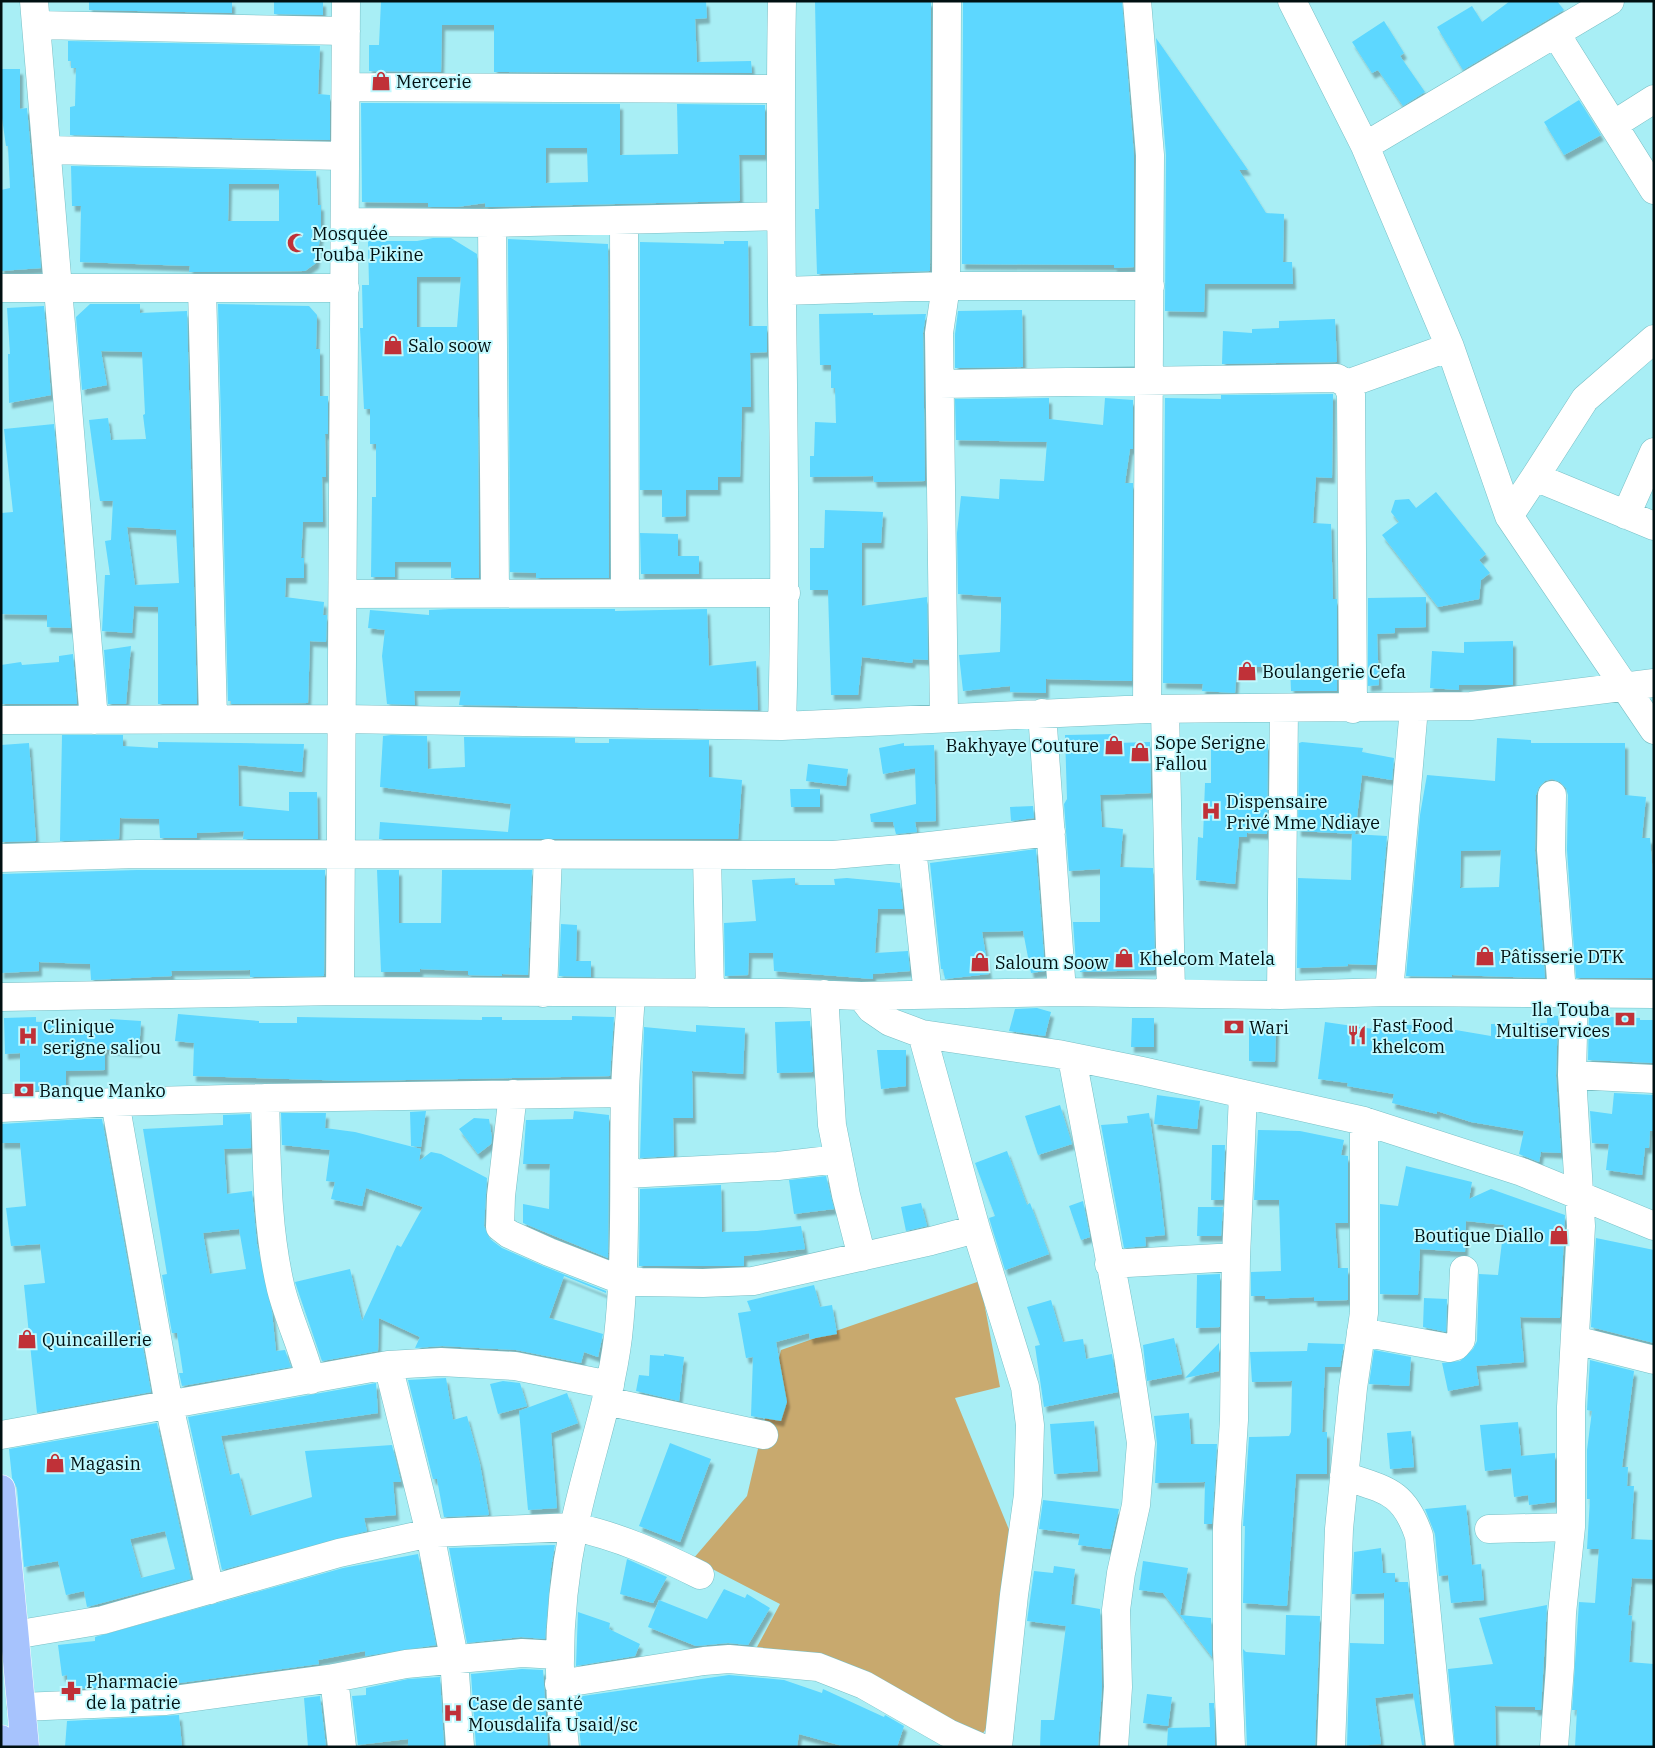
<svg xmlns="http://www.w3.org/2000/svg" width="1655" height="1748" font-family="'IBM Plex Serif',serif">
<defs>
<filter id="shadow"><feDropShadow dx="3" dy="5.5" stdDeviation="1" flood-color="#0004"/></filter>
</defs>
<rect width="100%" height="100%" fill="#a8eef5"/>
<!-- green -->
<path fill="#c8a96e" d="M980 1281 1000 1387 955 1398 1012 1537 999 1707 979 1740 828 1660 757 1647 780 1604 693 1559 747 1496 781 1350Z"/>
<!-- building -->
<path fill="#5dd7ff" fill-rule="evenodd" filter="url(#shadow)" d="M89 1H232V13L89 10Z
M274 1H323V15L274 14Z
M381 1H706L707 18 695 19 697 62 751 61 752 73 494 72V25H442L441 72 369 71V45H379Z
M815 1H931L930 271 817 274 815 209H819Z
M963 1H1122L1134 156V267L1114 268V265L962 264Z
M1510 1H1557L1564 10 1463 70 1437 27 1472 6 1482 22Z
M1384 21 1404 53 1400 56 1425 92 1403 106 1378 70 1372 73 1352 42Z
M1156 38 1248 170H1239L1266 213 1284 214 1283 262H1292L1293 284H1205L1204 312 1165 311 1166 155Z
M68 41 320 46 318 94 330 95V140L70 135V107L75 106 76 68H71V61H68Z
M1 69H20V109L27 108 41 268 1 271V190L10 188 8 146H6L1 111Z
M1579 100 1601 135 1564 155 1544 122Z
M361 103 620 104V155L678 154 677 104 765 105V155H739L740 201 492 207H485V203L457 207H428V203L362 202ZM546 148H587L588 182 546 183Z
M71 166 316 171 318 205H321V232L316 263 305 271 189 272 190 266 80 262 81 206H72ZM229 184H279V221H228Z
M433 238H451L477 254 479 578H451V562H395V577H371L372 497H376V444H370V409H364L360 328H363L362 285H369L368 241H417ZM417 277H461L457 327H417Z
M508 239 608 244 609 578H536V573L510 572Z
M724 241H748L749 326H767V352L750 353 751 407H742L740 477H718V490H686V516L662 517V490H640V242L724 244Z
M90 304H140V313L187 311 197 704H158V607L134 606 132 633 102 631 105 575H110L105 541 111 540 113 501H100L89 420 108 418 111 440 146 439 143 415 145 414 142 352 101 351 107 385 82 390 76 317ZM127 527 176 530 179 583 135 585Z
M218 304 309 306 317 315 316 349H320V396H328V434H325L326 477H322L323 522H303L301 558H304V578H286L285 597 324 602 323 615H327L326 642 310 641 308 703 231 704V701H228Z
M44 306 51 395 9 403 8 354H10L7 308Z
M1022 310 1023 367 955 368V334L958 311Z
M873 313V315L926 314 923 333 925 481 874 482 873 476 810 477V456H814L815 422 836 423 835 388H831V365H820L819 314Z
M1335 319 1337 362 1222 364 1223 331 1252 333V329L1279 328V321Z
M1333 394 1332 478 1316 477 1313 523 1331 524 1333 599H1337V691H1291L1290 667H1237L1235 693 1202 691 1203 684 1163 683 1165 398 1221 399V395Z
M1049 398V419L1103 425 1105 398 1133 400V449H1130L1125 483H1133L1132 681 1046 679V693L1010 692V686L963 691 959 655 1000 652 1001 617V597L958 594 957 533 961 496 999 499 1000 479 1044 481 1047 442 956 440 955 399Z
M54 424 71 628 47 627V615L1 614V513L13 512 4 429Z
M1436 492 1486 554 1479 560 1490 573 1481 580 1479 599 1438 607 1382 535 1399 522 1391 512 1395 500 1409 499 1416 508Z
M825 510 883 512 881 543H862V606L927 597 928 660 913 659 912 663 862 657 858 695H831L828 590H810V548H824Z
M640 533 678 534V556H699V574H641Z
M1426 597V627L1395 628V633L1377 634 1379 685 1368 686V598Z
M451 609H615V611L707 609 709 666 756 661 758 710 459 705 461 691H414L415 705 387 704 382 656 385 630 368 628 370 610 429 615V610Z
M1513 641V685H1459V690L1430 688 1432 651 1464 653V642Z
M131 646 126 704H108L104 650Z
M73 654 77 704H1V665L21 662 22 665 59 662V656Z
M1115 734V743L1150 742 1151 793 1100 795 1102 827 1123 829 1120 867 1153 868 1155 970 1080 972 1079 963 1076 964 1073 922H1100V869L1069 871 1064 804 1067 799 1065 735Z
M62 735H123V746L158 748V742L304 744 302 772 238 765 239 806 289 811V792H317L318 839H243L244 831 197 833V838H160L159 819 120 818 119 839 60 841Z
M391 735 427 736 428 769 465 767 464 737 575 738V743H609V739L709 740V777L742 780 738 839H379L380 822 508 832 511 804 380 787 383 736Z
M1497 738 1531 740V743H1625V795L1646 797 1642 838H1650L1654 888V978H1576L1567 850 1568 795 1566 788 1560 782 1552 779 1545 781 1539 787 1536 795 1535 851 1545 978 1452 975V977L1406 976 1420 815 1427 775 1495 781ZM1501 850 1499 887 1460 888 1461 851Z
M1235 741 1268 744 1267 834 1247 833V837H1239L1235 884 1196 880 1198 837 1203 838 1205 783H1211V746L1235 747Z
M1302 742 1363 748 1362 752 1394 758 1392 780 1362 775 1355 834 1298 831 1299 743Z
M29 743 36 841 1 842V745Z
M904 743V746L934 745 936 821 915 822 917 832 896 834 893 822H871L870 814 916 804 915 768 883 774 879 748Z
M808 764 848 769 846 786 806 781Z
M790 789H820V807H791Z
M1033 806 1034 818 1011 821 1010 807Z
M1352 834 1387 836 1376 965 1348 964V966L1297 968 1298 878 1351 880Z
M1036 849 1045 971 1031 973 1023 931 982 932 989 974 945 979 943 969H941L930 863Z
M137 870H325L324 976 250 977V970L171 971 172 976 91 980 90 964 39 962V971L1 973V874Z
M377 870H399V923H441L442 870H532L528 975 502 974V976L468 975V971L420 969V972H381Z
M795 878V885H835L834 879 847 878 900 883 903 909H878L875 953 908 951 910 971 873 974V979L774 971 773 953H749L748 975 725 976 724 923 756 921 752 880Z
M561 924 577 925 576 961H591V977L559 976Z
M1037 1008 1051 1012 1045 1036 1009 1031 1015 1009Z
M178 1014 259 1021V1023H297V1017L482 1020V1017H502V1020H572V1016L614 1017 610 1076 354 1081 193 1076 194 1043 175 1041Z
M1547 1015 1558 1016 1556 1076 1561 1153 1541 1152 1539 1162 1519 1154 1524 1131 1471 1122 1437 1111V1114L1392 1103 1394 1094 1347 1086 1348 1083 1318 1079 1325 1022 1394 1032 1396 1023 1417 1026 1419 1019 1439 1024 1438 1027 1491 1036V1024L1547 1023Z
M1589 1016 1640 1018V1020H1654V1063L1588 1060Z
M36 1017V1022L68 1021V1027L110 1025V1019L141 1021 139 1052 105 1049V1070L66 1071V1089L20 1091V1053L5 1054 4 1018Z
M1132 1018H1154V1047H1131Z
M810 1021 813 1072 777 1073 775 1022Z
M696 1025 745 1028 743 1074 692 1071 693 1118H673L674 1156 640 1158 644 1027 696 1032Z
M1249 1025H1276L1275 1062 1249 1061Z
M877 1050H906V1086L881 1089Z
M1614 1093 1654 1095V1131H1650L1649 1148H1645L1642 1175 1606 1170 1609 1144 1592 1143 1590 1111 1612 1114Z
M1157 1095 1200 1101 1197 1129 1154 1124Z
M1060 1105 1072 1144 1038 1155 1025 1116Z
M426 1111 421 1147 411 1146 410 1112Z
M574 1111 609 1115 608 1258 523 1223V1204L549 1209 550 1164H523L526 1120 573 1119Z
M281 1113H326L325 1128 355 1132 421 1149 419 1161 431 1152 441 1154 487 1178 484 1226 490 1239 502 1248 543 1266 606 1291V1293L564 1276 549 1318 603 1334 598 1357 584 1352 581 1363 516 1350 442 1346 415 1348 420 1337 379 1318 378 1351 322 1361 295 1282 350 1269 362 1321 397 1245 401 1247 423 1207 366 1188 362 1206 331 1199 335 1182 326 1181 330 1150 282 1145Z
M1149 1113 1158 1174 1165 1235 1145 1237 1146 1246 1124 1248 1101 1125 1128 1123 1127 1116Z
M250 1114 251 1148 224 1149 227 1194 252 1191 257 1244 272 1312 276 1351 285 1350 291 1367 182 1386 179 1373H183L177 1333H172L162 1275 167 1274 143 1129 223 1125V1115ZM239 1229 246 1269 210 1274 203 1233Z
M474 1118 489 1119 492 1138 491 1144 478 1154 459 1129Z
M84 1119H102L151 1392 37 1413 24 1285 45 1283 40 1244 11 1246 6 1208 26 1206 20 1143H1V1124Z
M1258 1130 1300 1131 1344 1140 1341 1155 1348 1156V1223H1335L1338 1268H1348V1300L1314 1301V1297L1265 1299V1296H1251V1272L1281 1271 1279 1200H1254Z
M1212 1145H1225L1223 1200H1211Z
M1007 1151 1027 1205 1030 1203 1049 1254 1005 1270 989 1218 995 1216 975 1163Z
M1406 1166 1472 1182 1469 1199 1491 1189 1565 1215 1560 1318 1520 1317 1524 1362 1476 1366 1479 1385 1448 1391 1442 1363 1460 1361 1473 1349 1477 1341 1479 1274 1498 1275 1504 1225 1466 1221 1465 1252 1420 1249 1418 1295 1380 1294V1204L1398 1206Z
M826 1176 834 1209 794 1214 789 1180Z
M721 1185 722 1232 757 1231 801 1226 805 1249 744 1256V1266H639L640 1189Z
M1083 1201 1090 1237 1081 1240 1069 1206Z
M921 1203 927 1226 906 1231 901 1207Z
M1198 1207H1223L1221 1236H1197Z
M1596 1238 1654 1250V1343L1591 1327Z
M1220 1274V1327L1196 1328 1197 1275Z
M814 1285 820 1307 832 1305 837 1334 810 1339 809 1333 776 1342 787 1402 781 1421 751 1416 753 1357 746 1358 738 1313 751 1311 747 1301Z
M1424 1298 1447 1299 1446 1332 1423 1327Z
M1051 1300 1063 1342 1083 1339 1086 1359 1112 1354 1118 1392 1044 1407 1035 1346 1040 1345 1027 1307Z
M1174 1338 1182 1374 1147 1381 1143 1345Z
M1219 1343V1371L1185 1378Z
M1308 1343 1344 1344 1340 1367H1325L1322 1432H1327V1474H1296L1287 1606 1243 1603 1245 1526H1243L1249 1437 1289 1436 1291 1432 1292 1381 1252 1382 1250 1352 1307 1351Z
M1374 1350 1411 1357 1409 1386 1369 1384Z
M664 1354 684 1357 679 1401 636 1391 639 1375 649 1376 650 1355 664 1356Z
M1590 1360 1634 1371 1622 1467H1628L1627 1486H1634L1631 1539 1654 1540V1579L1632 1578 1628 1615 1632 1616 1629 1662 1654 1664V1747H1575L1577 1710H1572L1579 1602 1595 1603 1599 1549H1587L1590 1499H1587V1450L1592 1411 1587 1410Z
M446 1378 453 1420 467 1416 480 1464 489 1515 444 1517 437 1479H433L408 1380Z
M503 1381 520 1383 527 1406 498 1414 490 1384Z
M376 1383 378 1413 221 1436 230 1475 239 1473 250 1516 312 1497 305 1451 392 1445 401 1482H393L396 1515 364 1518 367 1531 222 1570 188 1417Z
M567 1393 578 1423 551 1433 557 1508 528 1510 519 1411Z
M1189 1413 1191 1444H1217L1212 1524H1204L1205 1482 1155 1483 1157 1444 1154 1416Z
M1094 1421 1098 1471 1054 1474 1050 1424Z
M1518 1422 1521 1456 1555 1453V1502L1529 1505 1528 1495 1514 1497 1511 1468 1485 1471 1480 1425Z
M157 1423 191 1579 87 1607 84 1591 66 1595 58 1561 24 1567 17 1488 12 1478 9 1449ZM165 1531 175 1569 141 1578 130 1539Z
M1411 1431 1414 1467 1390 1469 1387 1433Z
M670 1443 711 1459 680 1542 639 1526Z
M1043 1500 1119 1509 1110 1549 1078 1545 1080 1534 1039 1529Z
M1466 1505 1472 1565 1481 1564 1484 1600 1451 1603 1448 1575 1439 1576 1435 1534 1425 1509Z
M555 1545 551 1568 545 1639 521 1637 467 1643 449 1548Z
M1381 1548 1383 1573H1395V1582H1408L1424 1745H1422L1413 1693 1375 1698 1381 1744 1347 1747 1350 1643 1384 1644V1593L1352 1594 1354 1552Z
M418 1554 436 1645 365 1656V1651L318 1660 319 1664 165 1685 68 1689 67 1675 62 1676 58 1645 95 1641V1637L343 1568Z
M627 1559 667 1577 653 1603 620 1594Z
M1143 1561 1188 1568 1180 1615 1211 1618 1212 1657 1163 1593 1139 1590Z
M1054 1566 1075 1569 1071 1604 1100 1609 1102 1687 1098 1747H1040L1041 1720H1054L1066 1626 1027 1621 1034 1571 1053 1573Z
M724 1589 745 1598 747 1594 770 1608 748 1645 728 1643 696 1646 648 1627 659 1600 707 1619Z
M1547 1605 1541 1710H1535V1707L1495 1706 1496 1747H1455L1448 1669 1493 1664 1479 1618Z
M578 1612 610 1623 609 1629 640 1644 635 1656 576 1666Z
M1286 1615 1320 1616 1315 1747H1247L1243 1649 1246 1652 1285 1655Z
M522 1669 543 1670 548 1747H476L471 1674Z
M729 1675 784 1680 822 1693 823 1689 884 1717 885 1715 904 1726 897 1747H846L799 1734 797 1747H581L576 1697Z
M440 1677 444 1747H408V1739L358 1745 352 1696 366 1695V1688L408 1679Z
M1147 1694 1172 1697 1168 1726 1143 1723Z
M320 1696 326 1747H308L304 1698Z
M1209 1703H1214L1215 1746 1167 1747 1168 1728 1210 1727Z
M179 1715 182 1747H65L67 1721Z"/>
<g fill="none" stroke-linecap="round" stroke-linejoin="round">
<defs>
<path id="minor" d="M34 1 94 720
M1137 1 1150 155 1147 709
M1292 1 1365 146 1450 347 1509 516 1654 730
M36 25 346 31
M1556 34 1654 190
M346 87 780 89
M1613 125 1654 99
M1365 146 1610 1
M47 150 345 156
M624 220 625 593
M345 222 492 223 781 216
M492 223 495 593
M1 288H345
M202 288 213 719
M782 291 946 286H1150
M940 384 1337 378 1347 384 1351 394 1353 709
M1347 384 1450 347
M1535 477 1585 399 1654 339
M1626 515 1654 452
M1509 516 1535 477 1654 526
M343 594 786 593
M1165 709 1171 993
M1042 713 1062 992
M944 717 939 333 946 286 947 1
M1 720 342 719 782 726 1147 709 1471 706 1654 683
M782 726C789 484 777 243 782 1
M1552 795 1551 850 1562 993
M912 848 928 995
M707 856 710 993
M1 858 137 854 833 855 912 848 1051 832
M340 991 346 1
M1389 992 1414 708
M543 993 548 853
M824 994 832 1125 846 1195 862 1257
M1281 995 1284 709
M861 996 871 1009 890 1022 922 1034 1058 1054 1142 1071 1364 1121 1522 1172 1654 1226
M1 997 340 991 780 993 861 996 1062 992 1281 995 1389 992 1654 994
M922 1034 976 1229 1025 1387 1030 1425 1028 1495 1014 1595 998 1747
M1072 1058 1128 1356 1141 1443 1136 1505 1121 1573 1116 1610 1118 1687 1114 1747
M1572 1075 1654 1079
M513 1094 501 1196 500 1227 509 1234 549 1252 621 1280 641 1282 703 1283 753 1281 931 1241 976 1229
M265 1098C267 1162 266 1226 281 1289 289 1320 303 1349 311 1380
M115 1102 169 1405 210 1590
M1 1108 115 1102 265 1098 625 1093
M626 1174 778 1166 838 1159
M1109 1264 1236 1257
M1361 1332 1449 1348 1456 1346 1461 1340 1464 1270
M1575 1340 1654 1360
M388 1365 430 1533 454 1658 460 1747
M606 1401 764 1435
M1 1435 388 1365 441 1362 515 1366 610 1385
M1344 1476C1386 1490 1404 1491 1419 1536L1440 1747
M1489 1529 1571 1527
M14 1635 103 1620 339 1553 430 1533 574 1527C618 1536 660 1555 700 1575
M334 1678 342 1747
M559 1684 704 1661 729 1659 818 1667 864 1685 948 1733 980 1747
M21 1707 166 1701 334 1678 406 1664 522 1653 558 1655
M565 1747C556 1673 559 1599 574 1527 587 1463 610 1402 618 1337 627 1256 623 1174 625 1093 626 1060 629 1027 631 994
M1231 1747 1227 1649V1528L1234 1420 1236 1257 1243 1094
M1331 1747 1339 1529 1353 1388 1364 1313V1121
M1554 1747 1560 1667 1562 1613 1571 1527V1407L1581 1226 1572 1075 1574 993"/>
<path id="major" d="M1 1489 25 1747
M1 1739 2 1747"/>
</defs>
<!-- minor casing -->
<use href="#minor" stroke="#79bfc5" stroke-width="29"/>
<!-- major casing -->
<use href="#major" stroke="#fff" stroke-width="29"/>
<!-- minor -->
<use href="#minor" stroke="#fff" stroke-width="28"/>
<!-- major -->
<use href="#major" stroke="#a7c3fd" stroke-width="28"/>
</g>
<!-- icons -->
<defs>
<symbol id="shop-bare" viewBox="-9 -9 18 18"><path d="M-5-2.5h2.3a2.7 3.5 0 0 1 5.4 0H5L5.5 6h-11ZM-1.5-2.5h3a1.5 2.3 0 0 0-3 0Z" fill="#c03138" stroke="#c1f9fe" stroke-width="2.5" paint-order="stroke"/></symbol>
<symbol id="mosque-bare" viewBox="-9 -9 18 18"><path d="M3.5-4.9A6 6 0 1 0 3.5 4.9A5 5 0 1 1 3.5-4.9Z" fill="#c03138" stroke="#c1f9fe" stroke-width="2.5" paint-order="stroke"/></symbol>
<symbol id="hospital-bare" viewBox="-9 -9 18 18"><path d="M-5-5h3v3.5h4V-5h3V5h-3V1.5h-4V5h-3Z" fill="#c03138" stroke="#c1f9fe" stroke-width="2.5" paint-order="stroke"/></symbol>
<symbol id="bank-bare" viewBox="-9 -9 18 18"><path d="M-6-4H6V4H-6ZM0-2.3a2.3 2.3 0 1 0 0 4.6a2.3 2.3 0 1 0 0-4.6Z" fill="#c03138" stroke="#c1f9fe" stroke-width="2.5" paint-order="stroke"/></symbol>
<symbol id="restaurant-bare" viewBox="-9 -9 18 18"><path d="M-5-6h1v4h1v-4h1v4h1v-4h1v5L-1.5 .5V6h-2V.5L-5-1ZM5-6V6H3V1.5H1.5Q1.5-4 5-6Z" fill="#c03138" stroke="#c1f9fe" stroke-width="2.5" paint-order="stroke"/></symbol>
<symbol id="pharmacy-bare" viewBox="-9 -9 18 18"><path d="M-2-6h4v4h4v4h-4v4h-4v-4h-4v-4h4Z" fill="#c03138" stroke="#c1f9fe" stroke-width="2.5" paint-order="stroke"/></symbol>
</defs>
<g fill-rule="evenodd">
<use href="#shop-bare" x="367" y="67" width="28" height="28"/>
<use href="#mosque-bare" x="283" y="229" width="28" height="28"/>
<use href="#shop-bare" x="379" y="331" width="28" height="28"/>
<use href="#shop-bare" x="1233" y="657" width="28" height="28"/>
<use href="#shop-bare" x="1100" y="731" width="28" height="28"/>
<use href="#shop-bare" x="1126" y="738" width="28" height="28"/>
<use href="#hospital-bare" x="1197" y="797" width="28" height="28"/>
<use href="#shop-bare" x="1471" y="942" width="28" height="28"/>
<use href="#shop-bare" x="1110" y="944" width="28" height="28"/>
<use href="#shop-bare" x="966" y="948" width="28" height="28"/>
<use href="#bank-bare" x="1611" y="1005" width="28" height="28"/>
<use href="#bank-bare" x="1220" y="1013" width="28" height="28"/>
<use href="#restaurant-bare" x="1343" y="1021" width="28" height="28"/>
<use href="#hospital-bare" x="14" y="1022" width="28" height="28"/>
<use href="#bank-bare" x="10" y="1076" width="28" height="28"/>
<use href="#shop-bare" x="1545" y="1221" width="28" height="28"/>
<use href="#shop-bare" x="13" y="1325" width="28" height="28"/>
<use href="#shop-bare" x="41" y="1449" width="28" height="28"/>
<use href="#pharmacy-bare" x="57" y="1677" width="28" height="28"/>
<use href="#hospital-bare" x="439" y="1699" width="28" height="28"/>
</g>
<g text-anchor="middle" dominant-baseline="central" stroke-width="4" stroke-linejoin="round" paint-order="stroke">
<!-- poi labels -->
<g font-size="18" fill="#001012" stroke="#c1f9fe" text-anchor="start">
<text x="396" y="81">Mercerie</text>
<text x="312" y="233">Mosquée<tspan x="312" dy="21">Touba Pikine</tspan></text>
<text x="408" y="345">Salo soow</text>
<text x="1262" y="671">Boulangerie Cefa</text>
<text x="1155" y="742">Sope Serigne<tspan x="1155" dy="21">Fallou</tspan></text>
<text x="1099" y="745" text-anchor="end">Bakhyaye Couture</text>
<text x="1226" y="801">Dispensaire<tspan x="1226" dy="21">Privé Mme Ndiaye</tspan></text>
<text x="1500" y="956">Pâtisserie DTK</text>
<text x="1139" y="958">Khelcom Matela</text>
<text x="995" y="962">Saloum Soow</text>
<text x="1610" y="1009" text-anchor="end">Ila Touba<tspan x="1610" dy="21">Multiservices</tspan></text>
<text x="1372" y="1025">Fast Food<tspan x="1372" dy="21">khelcom</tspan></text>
<text x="43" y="1026">Clinique<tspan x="43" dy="21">serigne saliou</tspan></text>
<text x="1249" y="1027">Wari</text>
<text x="39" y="1090">Banque Manko</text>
<text x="1544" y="1235" text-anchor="end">Boutique Diallo</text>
<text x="42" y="1339">Quincaillerie</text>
<text x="70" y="1463">Magasin</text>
<text x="86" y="1681">Pharmacie<tspan x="86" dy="21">de la patrie</tspan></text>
<text x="468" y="1703">Case de santé<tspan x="468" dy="21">Mousdalifa Usaid/sc</tspan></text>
</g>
</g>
<!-- border -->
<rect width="1655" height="1748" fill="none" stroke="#001012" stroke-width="5"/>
</svg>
